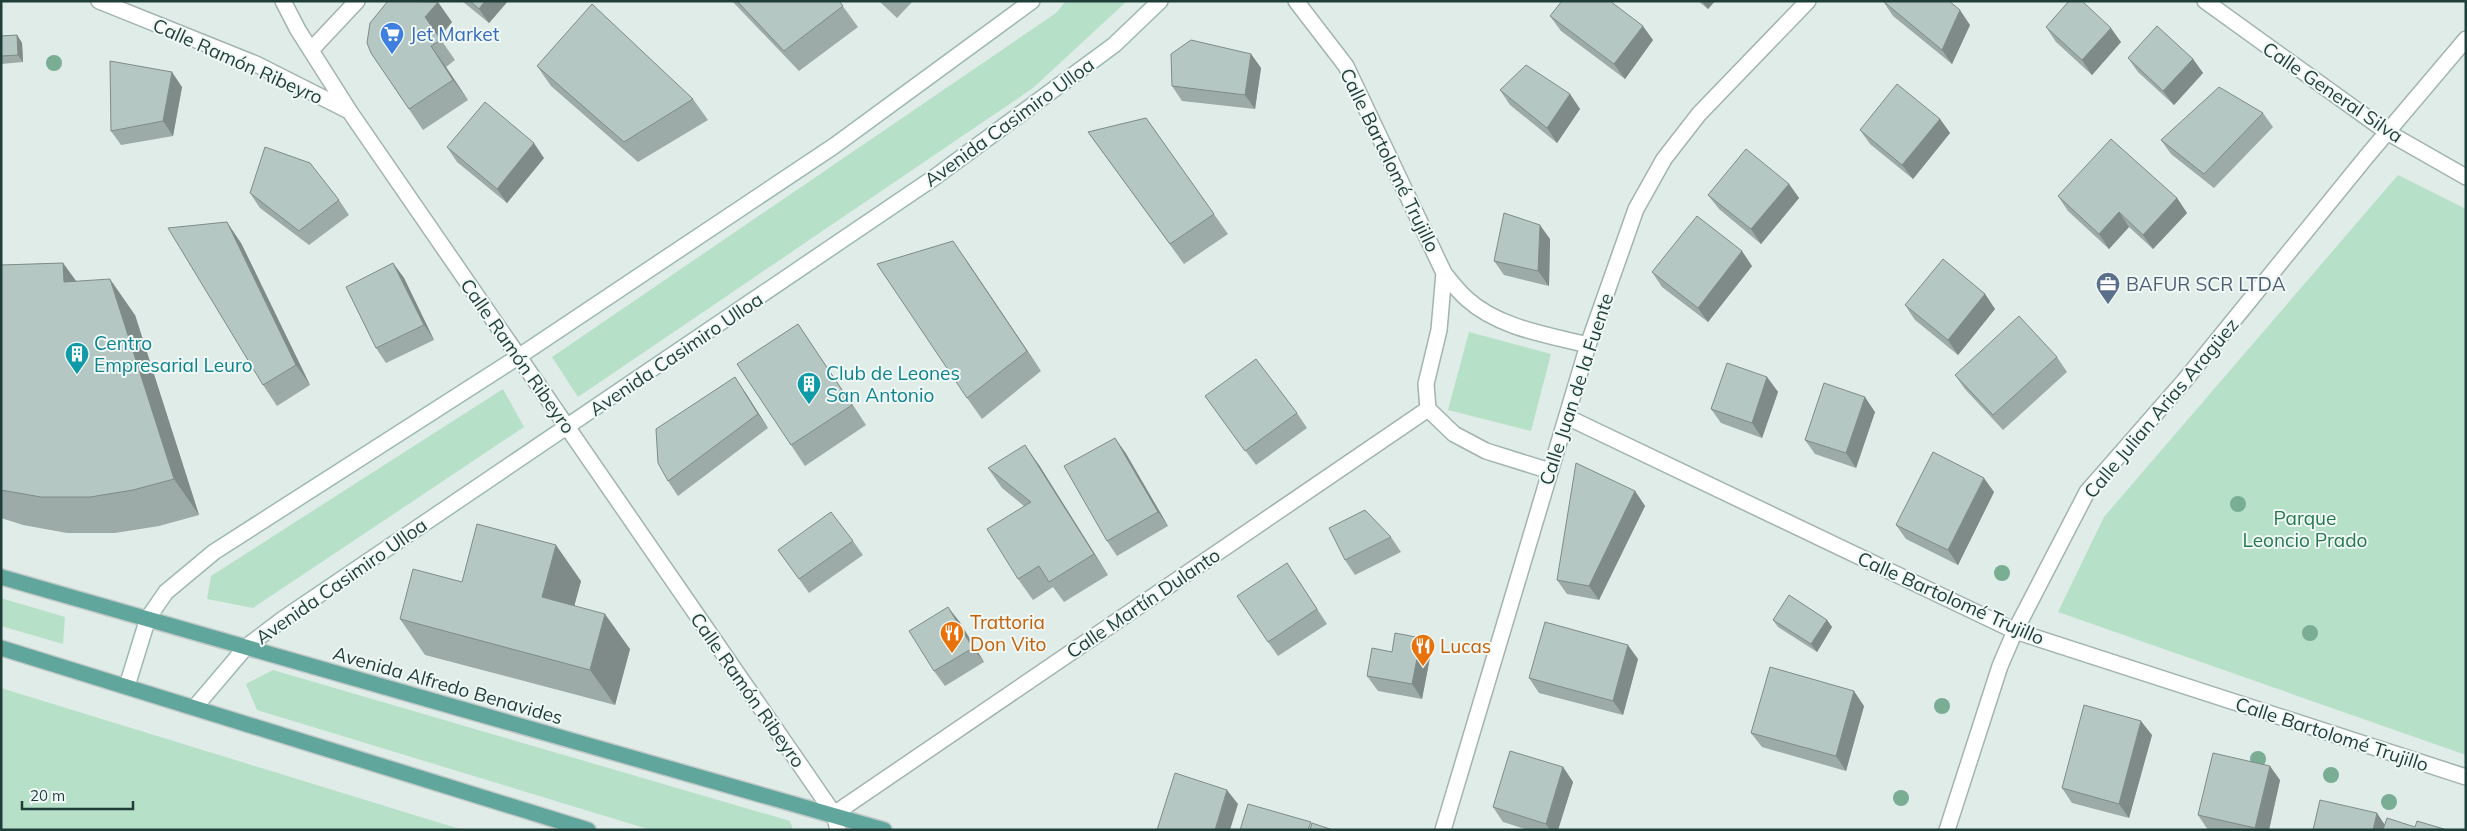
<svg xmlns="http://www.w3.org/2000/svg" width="2467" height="831" font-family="Mulish,sans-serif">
<rect width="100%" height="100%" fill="#e0ece8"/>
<!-- green -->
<path fill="#b6e0c7" d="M1066 1H1127L1033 88 578 397 552 357 1056 13Z
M2398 175 2466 209V755L2058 612 2104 517Z
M1469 332 1551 354 1531 431 1448 410Z
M503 389 524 427 253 608 207 599 211 576Z
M1 598 65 617 63 644 1 626Z
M273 670 790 821 793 830H651L257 710 246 684Z
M1 688 463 830H1Z"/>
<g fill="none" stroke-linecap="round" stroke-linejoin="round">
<defs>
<path id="street" d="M99 1 256 64 349 111
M283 1 298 30 350 112 834 814 838 830
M1296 1 1346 66 1444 273C1451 282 1458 291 1467 299 1499 328 1548 335 1588 345
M2205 1 2387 132 2466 177
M311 50 357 1
M1444 273 1439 330 1426 384 1428 409 1454 434 1486 451 1550 471
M1567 417 2015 631 2466 777
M834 814 1428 409
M1443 830 1588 345 1636 209 1664 159 1699 114 1808 1
M1947 830 2000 666 2015 631 2087 492 2185 380 2367 156 2466 39"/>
<path id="secondary" d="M127 686 148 618 166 592 214 552 518 357 834 146 1032 1
M195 707 246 647 283 619 935 177 1114 45 1160 1"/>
<path id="primary" d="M1 577 884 830
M1 648 588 830"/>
</defs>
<!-- street casing -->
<use href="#street" stroke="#a2b4b0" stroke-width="18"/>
<!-- secondary casing -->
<use href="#secondary" stroke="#9db9b3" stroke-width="18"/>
<!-- primary casing -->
<use href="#primary" stroke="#c0c9c8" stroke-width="18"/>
<!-- street -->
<use href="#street" stroke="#fff" stroke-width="15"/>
<!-- secondary -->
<use href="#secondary" stroke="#fff" stroke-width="15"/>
<!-- primary -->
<use href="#primary" stroke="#60a69d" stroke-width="15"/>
</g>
<!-- trees -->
<g fill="#79ad94">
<circle cx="54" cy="63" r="8"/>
<circle cx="2238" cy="504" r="8"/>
<circle cx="2002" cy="573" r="8"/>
<circle cx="2310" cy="633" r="8"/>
<circle cx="1942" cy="706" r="8"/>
<circle cx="2258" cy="759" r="8"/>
<circle cx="2331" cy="775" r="8"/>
<circle cx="1901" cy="798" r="8"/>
<circle cx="2389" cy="802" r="8"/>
</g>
<!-- wall -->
<path fill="#9caba7" d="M462 1H508L489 23Z
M732 1H839L858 27 799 71Z
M879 1H913L897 18Z
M1698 1H1715L1708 9Z
M1883 1 1970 25 1952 64 1893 16Z
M1550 16 1653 40 1625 79 1561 31Z
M452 22 439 38 455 60 446 67 468 100 423 130 371 53Z
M2046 27 2121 42 2092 75 2056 42Z
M17 35 22 43 23 62 1 64V36Z
M1251 54 1261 68 1255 109 1182 101 1172 86Z
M2128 58 2193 59 2203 73 2174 105 2138 72Z
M537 66 693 99 708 120 638 162 551 86Z
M182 87 173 136 121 145 111 131Z
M1500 90 1570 94 1580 109 1557 143 1510 105Z
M2263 113 2273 127 2214 188 2171 154 2161 140Z
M1146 118 1228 234 1184 264 1088 132Z
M1940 119 1950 133 1913 179 1870 144 1860 130Z
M447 147 544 158 507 203 457 162Z
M1789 184 1799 198 1761 244 1719 209 1708 195Z
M250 193 339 200 349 215 309 245 260 208Z
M2058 196 2177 198 2187 213 2153 249 2129 227 2109 249 2068 211Z
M1550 239 1549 286 1504 275 1494 261Z
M241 243 310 385 277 406 263 385Z
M967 261 1041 371 982 419 967 398Z
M63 263 76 281 135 315 199 515 159 526 115 533H67L23 525 1 518V265Z
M393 263 404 278 434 340 386 363 376 348Z
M1752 266 1708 322 1662 287 1652 272Z
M1985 294 1995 309 1958 355 1915 320 1905 305Z
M798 324 866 425 805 466 791 445Z
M2057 357 2067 372 2003 430 1965 389 1955 375Z
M1767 377 1778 392 1762 438 1721 423 1711 409Z
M745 392 768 428 678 496 668 481Z
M1205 396 1297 413 1307 428 1256 465Z
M1875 412 1856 468 1815 454 1805 440Z
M1125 452 1168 526 1117 556 1107 541Z
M1039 465 1108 575 1064 602 1053 587 1033 600 1018 579 1024 506 1002 488 988 468Z
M1635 491 1645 506 1599 600 1567 594 1557 580Z
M1994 492 1958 565 1906 539 1896 525Z
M1391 537 1401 552 1355 575 1345 560Z
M853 541 863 555 809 593 778 550Z
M1297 578 1327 624 1278 656 1268 642Z
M581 581 574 606 630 649 615 705 425 655 400 619Z
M1773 620H1827L1832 627 1817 652 1778 627Z
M959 621 984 662 945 686 934 671Z
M1421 638 1431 652 1422 699 1378 691 1367 676 1392 652Z
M1638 659 1623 715 1539 693 1529 678Z
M1864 706 1846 771 1762 747 1751 733Z
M2152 735 2129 818 2072 803 2062 788Z
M1563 767 1573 782 1558 830H1528L1503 822 1493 807Z
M2280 780 2269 830H2208L2198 815Z"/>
<!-- shaded-wall -->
<path fill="#7f8b88" d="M485 1H508L489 23 479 9Z
M1702 1H1715L1708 9Z
M438 2 452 22 439 38 455 60 425 17Z
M1960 10 1970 25 1952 64 1942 50Z
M1643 26 1653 40 1625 79 1614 64Z
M2111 28 2121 42 2092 75 2082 60Z
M17 35 22 43 23 62 18 55Z
M431 46 446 67 468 100 453 80Z
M1251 54 1261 68 1255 109 1245 95Z
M2193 59 2203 73 2174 105 2163 91Z
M172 72 182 87 173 136 163 121Z
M1570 94 1580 109 1557 143 1547 128Z
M1940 119 1950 133 1913 179 1902 165Z
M534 143 544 158 507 203 497 189Z
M1789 184 1799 198 1761 244 1751 229Z
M2177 198 2187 213 2153 249 2143 235Z
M2119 212 2129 227 2109 249 2099 234Z
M227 222 241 243 310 385 296 365Z
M1540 225 1550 239 1549 286 1538 271Z
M953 241 967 261 1041 371 1027 351Z
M1742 251 1752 266 1708 322 1698 308Z
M63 263 89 299 64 282Z
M393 263 404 278 434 340 424 325Z
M110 279 135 315 199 515 174 479Z
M1985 294 1995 309 1958 355 1948 340Z
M798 324 812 345 866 425 852 405Z
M735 377 745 392 768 428 758 414Z
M1767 377 1778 392 1762 438 1752 423Z
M1865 397 1875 412 1856 468 1846 453Z
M1115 438 1125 452 1168 526 1158 512Z
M1025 445 1039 465 1108 575 1094 554Z
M1984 478 1994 492 1958 565 1948 550Z
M1635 491 1645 506 1599 600 1589 586Z
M556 545 581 581 567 633 542 597Z
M948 607 959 621 984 662 973 648Z
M605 614 630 649 615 705 590 670Z
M1827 620 1832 627 1817 652 1811 644Z
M1421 638 1431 652 1422 699 1412 684Z
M1628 645 1638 659 1623 715 1613 701Z
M1854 691 1864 706 1846 771 1836 756Z
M2141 721 2152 735 2129 818 2119 804Z
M2270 766 2280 780 2269 830H2256L2255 828Z
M1563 767 1573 782 1558 830H1550L1546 824Z
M1227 790 1238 804 1230 830H1215Z
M2377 813 2387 828V830H2373Z"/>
<!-- building -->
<path fill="#b5c7c2" stroke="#7f8b88" d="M388 1 438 2 425 17 441 40 431 46 453 80 409 109 371 53 367 43 370 23Z
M470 1H485L479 9Z
M737 1H839L843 6 784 51Z
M1562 1H1610L1643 26 1614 64 1550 16Z
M1883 1H1949L1960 10 1942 50Z
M2069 1H2082L2111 28 2082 60 2046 27Z
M592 4 693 99 624 142 537 66Z
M2157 26 2193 59 2163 91 2128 58Z
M17 35 18 55 1 56V36Z
M1191 40 1251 54 1245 95 1172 86 1171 54Z
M110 61 172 72 163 121 111 131Z
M1526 65 1570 94 1547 128 1500 90Z
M1897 84 1940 119 1902 165 1860 130Z
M2219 87 2263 113 2204 174 2161 140Z
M485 102 534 143 497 189 447 147Z
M1146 118 1214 214 1170 244 1088 132Z
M2111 139 2177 198 2143 235 2119 212 2099 234 2058 196Z
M265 147 310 163 339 200 299 231 250 193Z
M1746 149 1789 184 1751 229 1708 195Z
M1504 213 1540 225 1538 271 1494 261Z
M1697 216 1742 251 1698 308 1652 272Z
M227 222 296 365 263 385 168 228Z
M953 241 1027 351 967 398 877 264Z
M1943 259 1985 294 1948 340 1905 305Z
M63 263 64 282 110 279 174 479 133 490 90 497H41L1 490V265Z
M393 263 424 325 376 348 346 287Z
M2019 316 2057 357 1993 415 1955 375Z
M798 324 852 405 791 445 737 364Z
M1256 359 1297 413 1245 451 1205 396Z
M1727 363 1767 377 1752 423 1711 409Z
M735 377 758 414 668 481 658 463 656 429Z
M1824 383 1865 397 1846 453 1805 440Z
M1115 438 1158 512 1107 541 1064 466Z
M1025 445 1094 554 1049 582 1039 566 1018 579 987 529 1031 502 988 468Z
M1933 452 1984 478 1948 550 1896 525Z
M1576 463 1635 491 1589 586 1557 580Z
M1365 510 1391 537 1345 560 1329 528Z
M831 512 853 541 799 579 778 550Z
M477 524 556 545 542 597 605 614 590 670 400 619 413 569 462 582Z
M1287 563 1317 609 1268 642 1237 596Z
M1789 595 1827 620 1811 644 1773 620Z
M948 607 973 648 934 671 909 631Z
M1545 622 1628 645 1613 701 1529 678Z
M1395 633 1421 638 1412 684 1367 676 1372 648 1392 652Z
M1770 667 1854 691 1836 756 1751 733Z
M2084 705 2141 721 2119 804 2062 788Z
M1510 751 1563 767 1546 824 1493 807Z
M2213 753 2270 766 2255 828 2198 815Z
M1175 773 1227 790 1215 830H1157Z
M2320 800 2377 813 2373 830H2313Z
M1248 804 1311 822 1308 830H1240Z
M2387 818 2415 827 2417 821 2444 829 2383 830Z
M1312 823 1333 830H1310Z"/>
<!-- icons -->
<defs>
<symbol id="supermarket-pin" viewBox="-11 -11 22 30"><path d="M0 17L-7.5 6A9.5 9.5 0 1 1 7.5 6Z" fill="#3f7fe0" stroke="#f1f9f6"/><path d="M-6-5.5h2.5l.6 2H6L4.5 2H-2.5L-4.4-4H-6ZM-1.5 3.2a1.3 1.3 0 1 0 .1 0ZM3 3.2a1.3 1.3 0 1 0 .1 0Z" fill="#fff"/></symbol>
<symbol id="office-pin" viewBox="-11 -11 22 30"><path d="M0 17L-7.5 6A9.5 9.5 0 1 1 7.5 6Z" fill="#5c6f8a" stroke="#f1f9f6"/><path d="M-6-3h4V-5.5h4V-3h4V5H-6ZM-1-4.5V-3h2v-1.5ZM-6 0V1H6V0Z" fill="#fff"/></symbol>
<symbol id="building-pin" viewBox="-11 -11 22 30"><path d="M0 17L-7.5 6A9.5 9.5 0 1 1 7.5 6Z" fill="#0f9aa8" stroke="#f1f9f6"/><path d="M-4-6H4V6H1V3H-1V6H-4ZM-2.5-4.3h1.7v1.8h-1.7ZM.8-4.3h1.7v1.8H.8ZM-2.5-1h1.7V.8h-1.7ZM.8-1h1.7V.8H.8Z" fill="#fff"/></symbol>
<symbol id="restaurant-pin" viewBox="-11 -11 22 30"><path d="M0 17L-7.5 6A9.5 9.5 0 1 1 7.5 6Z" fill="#e8710a" stroke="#f1f9f6"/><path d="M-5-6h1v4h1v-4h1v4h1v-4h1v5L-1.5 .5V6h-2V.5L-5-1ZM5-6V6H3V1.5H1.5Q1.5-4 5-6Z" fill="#fff"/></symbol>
</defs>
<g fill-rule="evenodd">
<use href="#supermarket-pin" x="378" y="20" width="28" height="38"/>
<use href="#office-pin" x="2094" y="270" width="28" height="38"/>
<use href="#building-pin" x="63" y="340" width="28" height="38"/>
<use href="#building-pin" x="795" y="370" width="28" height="38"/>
<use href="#restaurant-pin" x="938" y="619" width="28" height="38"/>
<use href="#restaurant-pin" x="1409" y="632" width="28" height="38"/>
</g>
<g text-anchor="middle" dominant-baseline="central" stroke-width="4" stroke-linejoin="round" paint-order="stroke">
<!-- shop labels -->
<g font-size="19" fill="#366cbe" stroke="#f1f9f6" text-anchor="start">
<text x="410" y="34">Jet Market</text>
</g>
<!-- street labels -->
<g font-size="19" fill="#1f3e3a" stroke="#f1f9f6">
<text transform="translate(238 61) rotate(24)">Calle Ramón Ribeyro</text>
<text transform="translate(2333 92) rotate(34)">Calle General Silva</text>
<text transform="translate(1009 122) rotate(-36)">Avenida Casimiro Ulloa</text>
<text transform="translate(1390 160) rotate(64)">Calle Bartolomé Trujillo</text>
<text transform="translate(676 354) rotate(-34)">Avenida Casimiro Ulloa</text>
<text transform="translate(518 356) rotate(55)">Calle Ramón Ribeyro</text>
<text transform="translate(1576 389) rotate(-72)">Calle Juan de la Fuente</text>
<text transform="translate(2161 408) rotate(-50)">Calle Julian Arias Aragüez</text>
<text transform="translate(341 581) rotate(-35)">Avenida Casimiro Ulloa</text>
<text transform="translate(1951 598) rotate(24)">Calle Bartolomé Trujillo</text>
<text transform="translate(1143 603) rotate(-34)">Calle Martín Dulanto</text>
<text transform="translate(448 685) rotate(16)">Avenida Alfredo Benavides</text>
<text transform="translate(748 690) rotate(55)">Calle Ramón Ribeyro</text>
<text transform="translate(2332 734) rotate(18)">Calle Bartolomé Trujillo</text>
</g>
<!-- service labels -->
<g font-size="19" fill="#4e5e75" stroke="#f1f9f6" text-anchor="start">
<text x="2126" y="284">BAFUR SCR LTDA</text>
</g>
<!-- culture labels -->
<g font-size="19" fill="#0d838f" stroke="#f1f9f6" text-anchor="start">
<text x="94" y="343">Centro<tspan x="94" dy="22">Empresarial Leuro</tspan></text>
<text x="826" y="373">Club de Leones<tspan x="826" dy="22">San Antonio</tspan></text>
</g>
<!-- park labels -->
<g font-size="19" fill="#257950" stroke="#f1f9f6">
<text x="2305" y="518">Parque<tspan x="2305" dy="22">Leoncio Prado</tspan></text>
</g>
<!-- food labels -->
<g font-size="19" fill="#c56008" stroke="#f1f9f6" text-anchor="start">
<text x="970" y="622">Trattoria<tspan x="970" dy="22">Don Vito</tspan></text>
<text x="1440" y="646">Lucas</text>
</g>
</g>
<!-- border -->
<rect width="2467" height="831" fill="none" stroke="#1f3e3a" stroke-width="5"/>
<!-- scale -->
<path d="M22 801v8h111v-8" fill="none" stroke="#1f3e3a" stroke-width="2.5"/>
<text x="30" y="801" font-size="15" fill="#1f3e3a" stroke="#f1f9f6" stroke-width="4" paint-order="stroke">20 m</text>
</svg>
